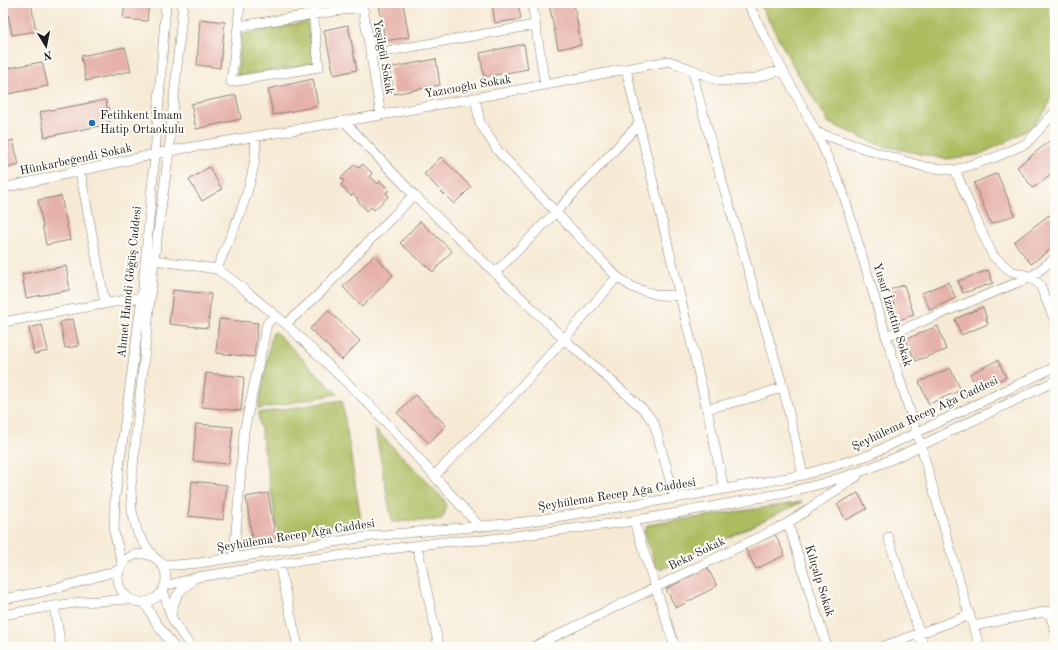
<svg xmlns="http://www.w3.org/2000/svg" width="1058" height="650" font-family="'Old Standard TT',serif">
<rect width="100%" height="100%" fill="#fdfcf7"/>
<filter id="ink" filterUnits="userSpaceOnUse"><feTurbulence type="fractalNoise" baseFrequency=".025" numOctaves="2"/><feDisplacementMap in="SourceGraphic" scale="8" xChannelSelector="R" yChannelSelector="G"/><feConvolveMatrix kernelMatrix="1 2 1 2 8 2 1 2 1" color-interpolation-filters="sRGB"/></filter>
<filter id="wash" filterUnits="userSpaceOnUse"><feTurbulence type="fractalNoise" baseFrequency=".012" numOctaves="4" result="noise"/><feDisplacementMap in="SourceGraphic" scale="16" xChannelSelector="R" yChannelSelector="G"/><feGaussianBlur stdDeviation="0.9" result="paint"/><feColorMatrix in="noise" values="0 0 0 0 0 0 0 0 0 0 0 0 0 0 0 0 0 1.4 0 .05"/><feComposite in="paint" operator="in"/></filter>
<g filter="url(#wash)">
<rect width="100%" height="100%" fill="#f6ead5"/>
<!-- green -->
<path fill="#acbc5f" stroke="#646c3e" d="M759 3H1047L1055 35V72L1054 86 1047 109 1032 127 1004 143 978 155 945 159 879 145 829 123 795 69Z
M307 22 314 64 237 76 242 34Z
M276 332 337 394 258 409 272 334Z
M342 400 361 520 278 534 258 413Z
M375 429 444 499C447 508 446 512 441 520L392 522Z
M802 502 663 569 656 568 644 532 647 525Z"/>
<g id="blocks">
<!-- building -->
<path fill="#e5b1a9" d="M6 3H31L36 31 12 35Z
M125 3H149L147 21 123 19Z
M379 3H403L409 37 385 41Z
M492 3H518L521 19 495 23Z
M549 3H574L581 45 558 49Z
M200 19 225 22 220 68 197 65Z
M348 25 357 70 334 75 324 30Z
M524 44 528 69 484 77 480 53Z
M125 47 131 71 86 81 81 56Z
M436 59 440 85 394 94 389 68Z
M42 62 48 86 3 95V69Z
M313 79 318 106 273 115 268 89Z
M236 95 241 119 196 129 191 104Z
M106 100 107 108 109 107 110 113H108L110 124 45 137 40 112Z
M13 140 19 165 3 169V143Z
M1051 140 1055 145V172L1033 188 1017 167Z
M441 157 471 187 454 204 424 174Z
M355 164 359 168 363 164 372 173 370 176 378 184 380 181 389 190 386 193 389 196 374 210 371 207 367 211 357 200 358 199 353 194 351 196 341 185 344 181 341 178Z
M209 167 222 189 202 201 189 180Z
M997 173 1015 215 991 224 974 183Z
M61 196 70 240 46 245 38 200Z
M1049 215 1055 223V246L1031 264 1014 242Z
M420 221 452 251 433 272 400 243Z
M374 255 393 275 362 307 343 287Z
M66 266 70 290 26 298 22 274Z
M988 270 993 283 963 293 958 281Z
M948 282 956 298 930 310 922 293Z
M904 285 914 315 899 320 889 290Z
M173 290 211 294 208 328 169 324Z
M983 307 988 324 961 335 955 319Z
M328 310 360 341 342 360 310 329Z
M73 319 79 346 65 348 60 322Z
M219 319 258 323 254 357 216 353Z
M42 325 48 351 34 354 29 328Z
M938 326 946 350 915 361 906 339Z
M998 360 1006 377 978 391 970 374Z
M950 368 961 390 929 404 919 382Z
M206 373 244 377 241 411 202 407Z
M415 395 446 425 429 443 397 413Z
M196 424 233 427 229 464 193 461Z
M192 481 227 485 223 520 188 516Z
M268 493 276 540 253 544 246 497Z
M858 493 867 509 846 520 837 504Z
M775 534 785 555 756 569 745 548Z
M707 567 717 586 676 608 666 589Z"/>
</g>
</g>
<g filter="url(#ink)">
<use href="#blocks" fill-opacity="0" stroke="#898378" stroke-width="1"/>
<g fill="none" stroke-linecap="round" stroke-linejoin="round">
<defs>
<path id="minor" d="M240 3 238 26 362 7
M362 3 381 115
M532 3 545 85
M748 3 767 41 816 132 842 189 886 336 921 446 967 608 980 647
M238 26 231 82 319 67 312 3
M371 54 535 25
M626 69 707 409 724 489
M693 70 697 91 721 178 783 387 803 475
M475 98 480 123 498 151 617 277 634 288 658 295 680 296
M344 121 414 195 564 339 643 409 654 423 675 498
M816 132 874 152 925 167 955 170 996 157 1027 143 1055 112
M955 170 975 217 993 256 1011 271 1029 276 1040 285 1055 321
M80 171 105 303
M3 188 169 151 381 115 545 85 626 69 669 61 693 70 719 81 752 79 782 70
M154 260 217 269 235 282 286 324 375 410 480 527
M217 269C231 234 248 200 254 164 256 155 255 145 256 136
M495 273 556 212 639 124
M3 322 142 297
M286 324 318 295 370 240 414 195
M886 336 1031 277 1055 258
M707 409 754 397 783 387
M434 476 511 398 564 339 617 277
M634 521 675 647
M788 523 827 647
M888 537 924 647
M417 546 439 647
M118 578a24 24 0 1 1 48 0a24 24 0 1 1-48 0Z
M153 556 138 534 132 511 131 487 154 260 169 151 183 3
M234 557 244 432 267 324 275 315
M122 563 114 532 115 497 142 297 155 155 166 3
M161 564 177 565 199 563 372 536 525 522 675 498 803 475 869 455 1055 367
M279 564 298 647
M165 586 198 577 307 560 443 542 483 540 634 521 785 493 824 483 865 470 895 458 1055 381
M163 590 171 616 175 624 191 647
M3 599 41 592 76 583 119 570
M144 602 157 624 174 647
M54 606 61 647
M3 615 54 606 82 602 129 599
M171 615C175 597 177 592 192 581
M973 626 1049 611 1055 630
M533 647 788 523 857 476
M882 647 970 615"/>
</defs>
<!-- minor casing -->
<use href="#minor" stroke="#898378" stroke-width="10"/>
<!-- minor -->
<use href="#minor" stroke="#fff" stroke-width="9"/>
</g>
</g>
<!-- markers -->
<circle fill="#1f6fb2" stroke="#fdfcf7" stroke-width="1.5" cx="92" cy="123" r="4"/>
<g text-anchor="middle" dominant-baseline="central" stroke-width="4" stroke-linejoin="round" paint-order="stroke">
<!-- street labels -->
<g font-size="12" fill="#1c1c1c" stroke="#fdfcf7">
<text transform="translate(383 57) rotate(80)">Yeşilgül Sokak</text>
<text transform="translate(468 87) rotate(-10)">Yazıcıoğlu Sokak</text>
<text transform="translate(76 160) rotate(-12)">Hünkarbeğendi Sokak</text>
<text transform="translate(130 282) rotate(-84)">Ahmet Hamdi Göğüş Caddesi</text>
<text transform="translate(892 315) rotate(73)">Yusuf İzzettin Sokak</text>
<text transform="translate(925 414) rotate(-25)">Şeyhülema Recep Ağa Caddesi</text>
<text transform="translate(617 495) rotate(-9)">Şeyhülema Recep Ağa Caddesi</text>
<text transform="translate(296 536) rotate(-9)">Şeyhülema Recep Ağa Caddesi</text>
<text transform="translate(697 554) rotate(-26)">Beka Sokak</text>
<text transform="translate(819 581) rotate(73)">Kılıçalp Sokak</text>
</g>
<!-- poi labels -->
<g font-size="12" fill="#1c1c1c" stroke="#fdfcf7" text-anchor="start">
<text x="100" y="116">Fetihkent İmam<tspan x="100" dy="14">Hatip Ortaokulu</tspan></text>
</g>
</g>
<!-- margin -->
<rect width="1058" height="650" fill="none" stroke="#fdfcf7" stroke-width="16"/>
<!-- north arrow -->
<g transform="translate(46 46) rotate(170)" stroke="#fdfcf7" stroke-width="3" paint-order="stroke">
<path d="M0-3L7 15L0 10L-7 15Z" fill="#1c1c1c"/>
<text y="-6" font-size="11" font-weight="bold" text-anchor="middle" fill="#1c1c1c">N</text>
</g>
</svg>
